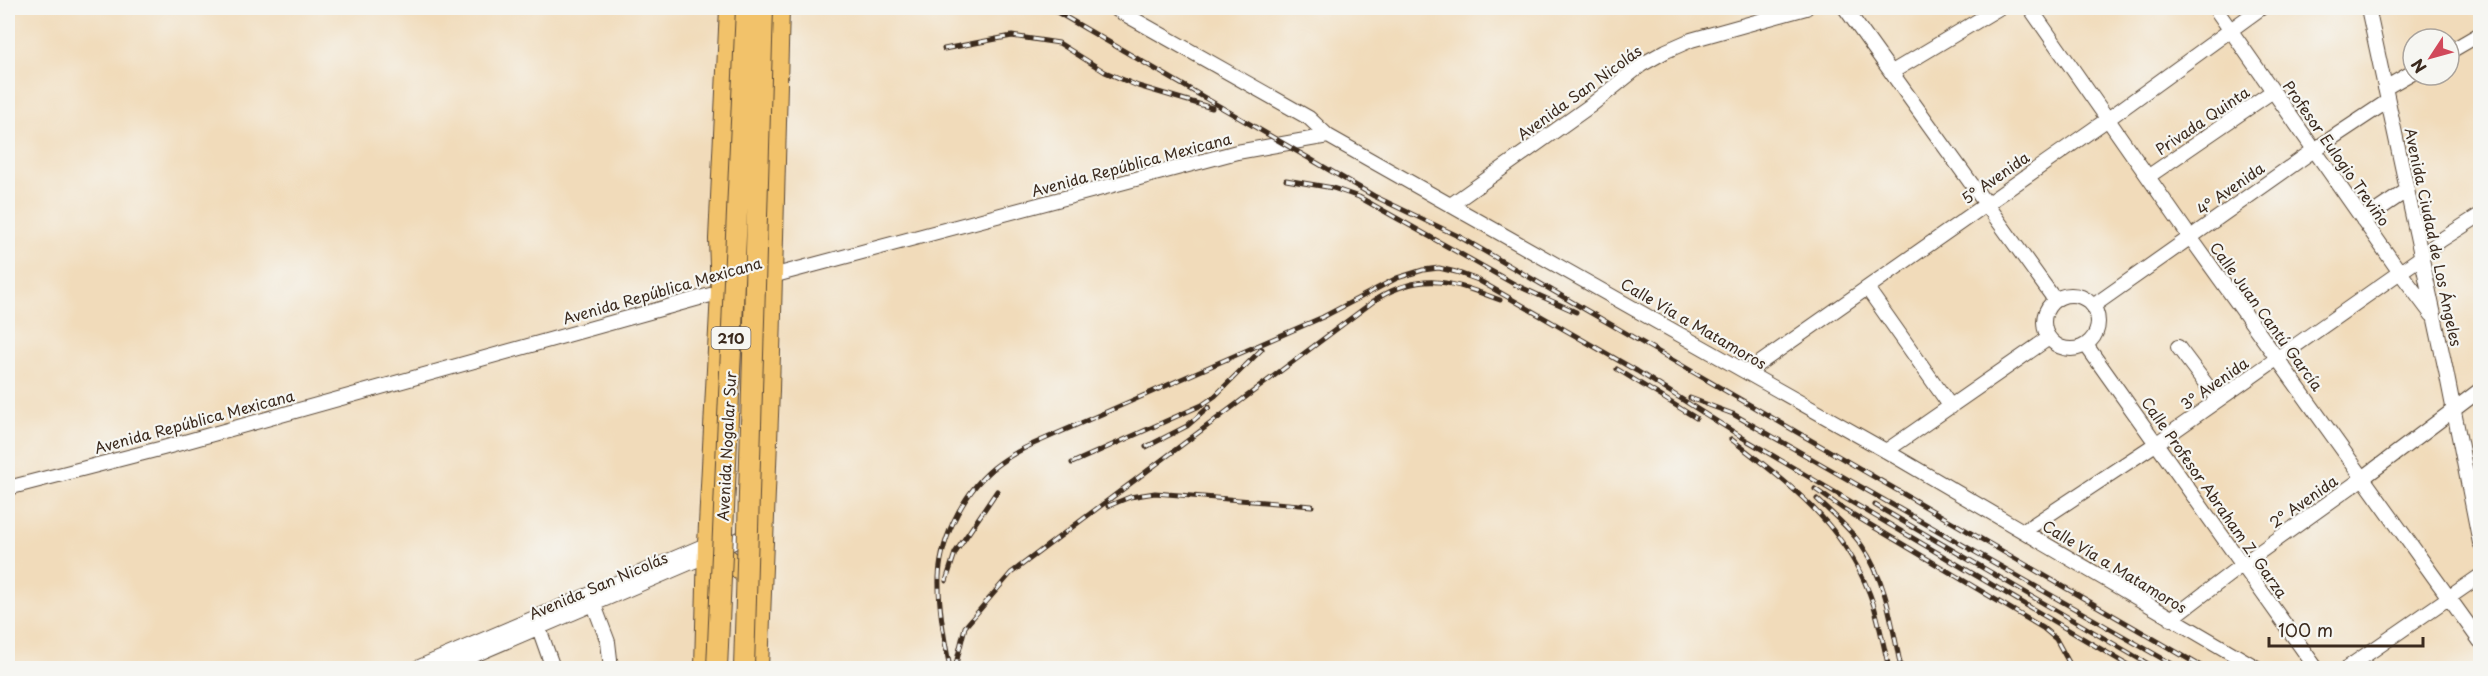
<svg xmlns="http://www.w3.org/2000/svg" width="2488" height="676" font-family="'Playpen Sans',sans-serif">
<rect width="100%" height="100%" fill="#f6f6f2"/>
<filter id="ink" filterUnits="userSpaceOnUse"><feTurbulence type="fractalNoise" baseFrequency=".0167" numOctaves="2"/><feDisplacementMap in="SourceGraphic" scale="12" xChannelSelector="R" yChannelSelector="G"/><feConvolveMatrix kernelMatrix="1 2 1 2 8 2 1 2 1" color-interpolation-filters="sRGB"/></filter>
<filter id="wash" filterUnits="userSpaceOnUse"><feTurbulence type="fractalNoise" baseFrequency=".008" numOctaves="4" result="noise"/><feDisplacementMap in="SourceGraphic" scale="24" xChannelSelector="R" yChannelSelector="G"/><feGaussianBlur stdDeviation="1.35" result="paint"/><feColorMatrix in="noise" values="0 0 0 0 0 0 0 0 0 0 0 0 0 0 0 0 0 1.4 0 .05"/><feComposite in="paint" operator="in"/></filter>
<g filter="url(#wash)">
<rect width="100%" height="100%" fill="#f1dbba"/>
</g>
<g filter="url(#ink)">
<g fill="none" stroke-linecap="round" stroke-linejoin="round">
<defs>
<path id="minor" d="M1114 8 1309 118 1328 136 1886 451 2257 668
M1845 8 2055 300
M2030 8 2190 237 2480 641
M2215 8 2399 271 2432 315
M2368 8 2446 371 2480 543
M2449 52 2480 34
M1892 72 1999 8
M2385 88 2413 72
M2149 176 2273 91
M1452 204 1590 106 1641 65 1666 51 1691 40 1806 8
M2363 220 2406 191
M1867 288 1951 407
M2044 322a27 27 0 1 1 54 0a27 27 0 1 1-54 0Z
M2093 306 2314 150 2388 101
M2086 345 2316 668
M2178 347 2218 400
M1747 372 2108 119 2261 8
M1886 451 2049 338
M8 488 163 448 721 292 772 276 1237 152 1328 136
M2024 531 2157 443 2420 258 2441 240 2480 215
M594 605 608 642 611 668
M2171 619 2243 564 2363 478 2480 390
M536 620 553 668
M417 668 708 544
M444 668 701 558 754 532
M2347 668 2480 576"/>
<path id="highway" d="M710 545 739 568 755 586
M705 668 708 544 721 292 719 239 730 8
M758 668 769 390 779 8"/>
</defs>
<!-- minor casing -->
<use href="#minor" stroke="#564535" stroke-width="16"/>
<!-- highway casing -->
<use href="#highway" stroke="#564535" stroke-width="22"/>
<!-- minor -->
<use href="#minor" stroke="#fff" stroke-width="14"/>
<!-- highway -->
<use href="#highway" stroke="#f2c26a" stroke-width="20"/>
<defs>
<path id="rail" d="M1050 8 1374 196 1460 237 2204 668
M930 10 943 8
M944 49 1012 36 1059 43 1105 72 1138 86 1212 108
M1286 180 1333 188 1359 197 1516 285 1576 312
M1617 369 1696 418
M1690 398 1733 414 2179 668
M1731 439C1794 488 1848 527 1874 606 1880 626 1884 648 1889 668
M1146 447 1187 426 1209 407
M1072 463 1202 405 1215 396 1262 349
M1815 489 1842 508 2043 628 2056 639 2072 668
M1817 499C1832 514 1850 528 1862 546 1887 582 1892 626 1901 668
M1875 505 2155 668
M1108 506 1130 497 1155 493 1312 506
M946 581 955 553 997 491
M950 668C944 639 938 607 939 577 941 536 966 487 1000 463 1012 454 1026 447 1040 441L1323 317 1397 278 1423 270 1439 268 1456 272 1478 280 1637 371 1748 441 2133 668
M955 668 965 627 1011 573 1378 298C1424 271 1453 282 1500 300"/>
</defs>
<!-- rail casing -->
<use href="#rail" stroke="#3b2a1e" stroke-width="5"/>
<!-- rail -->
<use href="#rail" stroke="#f6f6f2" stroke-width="3" stroke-dasharray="9" stroke-linecap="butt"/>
<defs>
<path id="highway-bridge" d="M717 668 746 8
M744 668 763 8"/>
</defs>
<!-- highway-bridge casing -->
<use href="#highway-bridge" stroke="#564535" stroke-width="22" stroke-linecap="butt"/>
<!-- highway-bridge -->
<use href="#highway-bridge" stroke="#f2c26a" stroke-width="20"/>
</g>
</g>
<g text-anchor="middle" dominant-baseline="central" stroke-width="4.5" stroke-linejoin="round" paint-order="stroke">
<!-- shield labels -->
<rect fill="#f6f6f2" stroke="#73675e" stroke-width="1.5" x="711.5" y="327" width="39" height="22" rx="4.5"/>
<g font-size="14" font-weight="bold" fill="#3b2a1e">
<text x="731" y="338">210</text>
</g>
<!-- street labels -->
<g font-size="15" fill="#3b2a1e" stroke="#f6f6f2">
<text transform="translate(1579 92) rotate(-36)">Avenida San Nicolás</text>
<text transform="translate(2202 120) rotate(-34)">Privada Quinta</text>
<text transform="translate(2337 153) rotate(55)">Profesor Eulogio Treviño</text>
<text transform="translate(1131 164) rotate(-15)">Avenida República Mexicana</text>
<text transform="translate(1995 177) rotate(-35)">5° Avenida</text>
<text transform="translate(2230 188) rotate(-35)">4° Avenida</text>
<text transform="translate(2434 237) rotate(78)">Avenida Ciudad de Los Ángeles</text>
<text transform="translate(662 290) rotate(-16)">Avenida República Mexicana</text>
<text transform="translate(2267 316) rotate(54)">Calle Juan Cantú García</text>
<text transform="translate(1694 323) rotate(30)">Calle Vía a Matamoros</text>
<text transform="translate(2214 383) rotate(-35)">3° Avenida</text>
<text transform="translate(194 421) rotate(-15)">Avenida República Mexicana</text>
<text transform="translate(726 446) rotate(-87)">Avenida Nogalar Sur</text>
<text transform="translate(2215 497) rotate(55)">Calle Profesor Abraham Z. Garza</text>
<text transform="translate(2303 501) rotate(-35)">2° Avenida</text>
<text transform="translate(2115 566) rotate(31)">Calle Vía a Matamoros</text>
<text transform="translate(598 585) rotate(-23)">Avenida San Nicolás</text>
</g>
</g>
<!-- margin -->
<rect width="2488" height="676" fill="none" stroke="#f6f6f2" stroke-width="30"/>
<!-- north arrow -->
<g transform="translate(2431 57) rotate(234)"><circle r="28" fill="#f6f6f2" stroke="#aba49d" stroke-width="1.5"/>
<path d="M0-4.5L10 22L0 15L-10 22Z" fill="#d1495b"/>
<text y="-9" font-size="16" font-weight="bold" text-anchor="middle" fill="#3b2a1e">N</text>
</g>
<!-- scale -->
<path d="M2269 637v9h154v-9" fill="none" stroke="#3b2a1e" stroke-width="3"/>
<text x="2278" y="637" font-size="18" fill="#3b2a1e" stroke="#f6f6f2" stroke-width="4.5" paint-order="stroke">100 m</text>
</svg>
